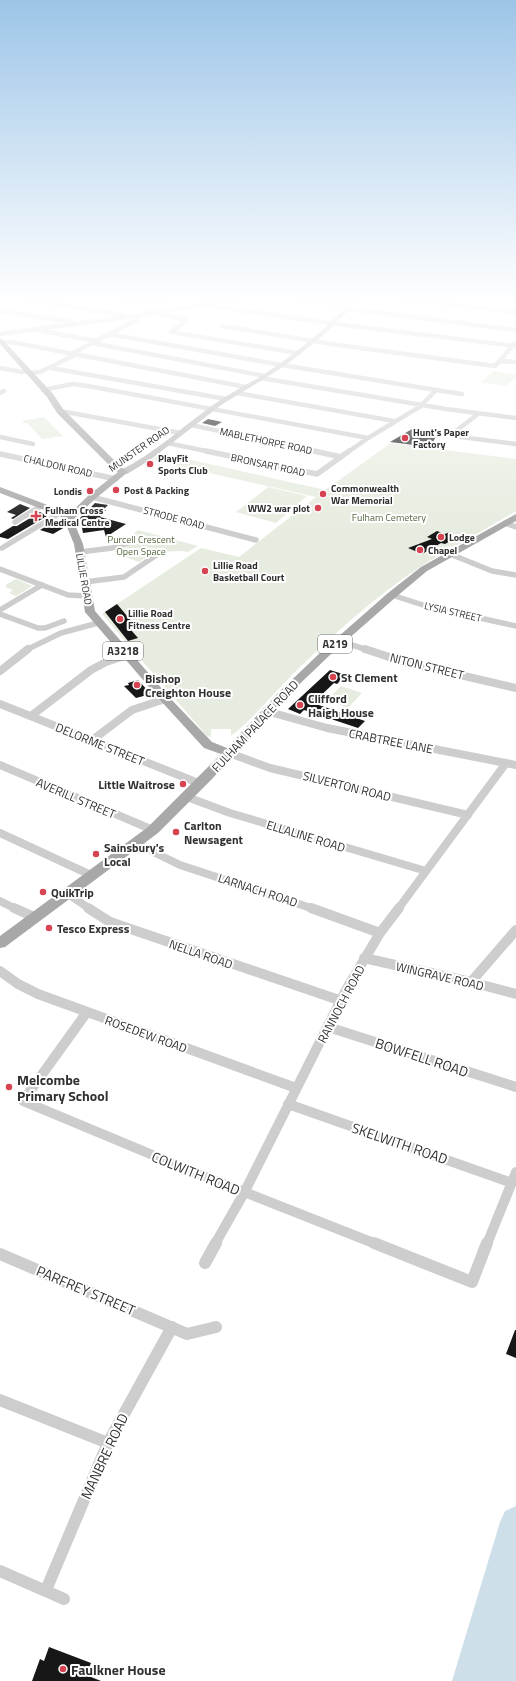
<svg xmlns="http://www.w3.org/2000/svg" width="516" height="1681" font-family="'Titillium Web',sans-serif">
<rect width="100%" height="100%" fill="#fff"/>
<!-- green -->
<path fill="#e6ecdf" d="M494 371 516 375V377L505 386 481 382Z
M44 417 63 436 42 439 27 423H24L22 421Z
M391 443 516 459V511L456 546 441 547 436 553 438 556C386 586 335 633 292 675 272 695 254 718 232 735L231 736V729H211V737L207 736 102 614 201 548 239 557 316 497 152 460 161 453 325 490Z
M268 487 307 496 276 523 236 512Z
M138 530 198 546 188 552 182 551 155 552 139 562 114 553 127 546 128 539Z
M16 579 32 586 16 596 9 593 13 590 5 587 7 584Z
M341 686 362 693 348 708 327 700Z"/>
<!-- water -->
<path fill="#cedfe9" d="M516 1522V1681H469Z"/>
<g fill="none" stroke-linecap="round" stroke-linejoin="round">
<!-- river -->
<path fill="#cedfe9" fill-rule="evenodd" d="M516 1506V1577L486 1681H452L500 1522 505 1511Z"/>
</g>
<!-- building -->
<path fill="#171717" d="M208 419 222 422 215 426 202 423Z
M412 429 437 435 430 447 390 442Z
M95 503 108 505 103 510H106L100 517 126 524 106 537 104 530 83 533 80 518Z
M20 504 30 508 13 519 11 518 16 515 7 512Z
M40 512 47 516 8 539 0 537V534L13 526H17Z
M55 521 64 524 65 527 53 534 40 530Z
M437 531 445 534 450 532 451 537 456 538 445 544 441 543 422 554 408 548 432 539 427 537Z
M117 604 137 628 131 630 138 638 128 641 105 612Z
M330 670 346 675 337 684 334 683 313 703 365 721 358 728 304 710 300 714 288 709Z
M138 680 151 694 136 698 124 686 129 685 128 683Z
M515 1330H516V1358L506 1354Z
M49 1647 91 1663 86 1675 101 1681H32L40 1659 44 1661Z"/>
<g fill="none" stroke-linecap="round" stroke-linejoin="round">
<!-- street-far4 -->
<path stroke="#cdcdcd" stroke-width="4.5" d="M21 299 123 315
M116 299 154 305
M164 299 147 311 187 320 171 332
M292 299 351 306
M397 299 516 312
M202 305 352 326 516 346
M349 309 516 330
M0 311 72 322
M222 326 338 345 495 366 514 344
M42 331 96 341
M171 332 297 353
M0 334 135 316 240 299
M109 334 276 364 436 390 421 406 368 438 348 452
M2 342H11L246 387
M92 343 265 376
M73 353 138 319 139 316
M500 361 516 362
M0 368 22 372 27 371
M51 368 226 399
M29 373 40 372 77 354
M261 378 446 409 516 418
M43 390 73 384 88 386 368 438
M436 390 462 394
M0 393 4 391
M237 393 394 421
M60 411 181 433
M478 414 452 434 453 436 516 444
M191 425 318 452
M0 437 33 444
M167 443 211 452"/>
<!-- street-far3 -->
<path stroke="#cdcdcd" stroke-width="5.5" d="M206 451 317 474 349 451
M314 451 341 457
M0 454 116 479
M92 497 256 540
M15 522 41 506
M505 523 516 527
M2 548 60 513
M80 552 112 548 128 543
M450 554 492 571 516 575
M0 569 68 595 87 596
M85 582 124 577 158 554
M392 595 429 607 516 626
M0 610 42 585
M0 614 38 628H45L64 621
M339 641 368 650
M26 650 61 633 98 623"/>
<!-- street-far2 -->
<path stroke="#cdcdcd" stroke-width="8" d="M365 649 404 662 516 688
M0 671 28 649
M0 704 201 784
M266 711 327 728 516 765
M31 716 91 670 106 662 127 655
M91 741 132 710 165 699
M229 753 270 768 468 815
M0 765 153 830
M187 797 230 813 426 871
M0 833 93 876
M137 844 180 865 314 909
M68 894 90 909
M0 901 16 909
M398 909 506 763"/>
<!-- street-far1 -->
<path stroke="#cdcdcd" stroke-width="10" d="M14 908 34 917
M88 908 110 922 339 1000
M311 908 380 933
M364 958 471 982 516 994
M0 971 18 984 38 994 296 1088
M471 982 516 930
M87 1012 23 1101 191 1171 376 1244
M328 1027 516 1087
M288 1104 512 1183
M215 1244 244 1193 346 990 380 933 399 908
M487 1244 516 1172"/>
<!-- street -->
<path stroke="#cdcdcd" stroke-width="12" d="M374 1243 472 1282 487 1243
M0 1254 187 1334 216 1327
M205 1263 216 1243
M0 1400 108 1443
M0 1571 64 1599
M46 1590 108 1443 172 1327"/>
<!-- secondary -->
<path fill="#bababa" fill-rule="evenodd" d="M354 299H360L326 333 290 362 264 379 221 405 150 460 127 474H121V470C155 453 182 427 213 405 228 394 244 386 260 377 294 355 326 329 354 299Z"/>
<!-- primary -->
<path fill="#a8a8a8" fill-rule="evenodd" d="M0 338 2 339 53 394 63 409 120 466 128 472 95 499 73 520 83 544 95 611 169 697 212 742 227 748 277 694 322 651 388 593 421 567 516 514V521L427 571 396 597 330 655 285 698 212 779 158 833 5 947 0 948V936L148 827 221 754 204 748 161 701 85 612 74 544 65 522 60 516 0 493V487L66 512 68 515 89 495 118 472 114 470 57 413 47 397 0 344Z"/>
</g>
<!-- sky -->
<linearGradient id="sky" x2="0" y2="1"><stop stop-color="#9dc5e8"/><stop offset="0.56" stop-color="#fff"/><stop offset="1" stop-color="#fff" stop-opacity="0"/></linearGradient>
<rect width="516" height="535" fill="url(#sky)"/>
<!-- markers -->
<g fill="#d64351" stroke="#fff" stroke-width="1.5">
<circle cx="405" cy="438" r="4"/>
<circle cx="150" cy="464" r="4"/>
<circle cx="116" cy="490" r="4"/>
<circle cx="90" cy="491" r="4"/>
<circle cx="323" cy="494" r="4"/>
<circle cx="318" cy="508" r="4"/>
<path d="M34 510h4v4h4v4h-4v4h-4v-4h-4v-4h4z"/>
<circle cx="441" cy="537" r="4"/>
<circle cx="420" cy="550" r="4"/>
<circle cx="205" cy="571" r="4"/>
<circle cx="120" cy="619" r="4"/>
<circle cx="333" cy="677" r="4"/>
<circle cx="137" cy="685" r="4"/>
<circle cx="300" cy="705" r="4"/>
<circle cx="183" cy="784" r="4"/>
<circle cx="176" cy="832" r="4"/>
<circle cx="96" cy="854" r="4"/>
<circle cx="43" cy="892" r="4"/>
<circle cx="49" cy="928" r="4"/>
<circle cx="9" cy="1087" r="4"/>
<circle cx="63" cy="1669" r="4"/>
</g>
<g text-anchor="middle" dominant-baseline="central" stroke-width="4" stroke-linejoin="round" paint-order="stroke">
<!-- far-poi labels -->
<g font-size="10" font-weight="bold" fill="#303030" stroke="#fff" text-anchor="start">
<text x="413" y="432">Hunt's Paper<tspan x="413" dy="12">Factory</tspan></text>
<text x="158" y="458">PlayFit<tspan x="158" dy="12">Sports Club</tspan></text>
<text x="331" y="488">Commonwealth<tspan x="331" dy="12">War Memorial</tspan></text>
<text x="124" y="490">Post &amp; Packing</text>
<text x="82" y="491" text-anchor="end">Londis</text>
<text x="310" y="508" text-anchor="end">WW2 war plot</text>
<text x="45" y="510">Fulham Cross<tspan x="45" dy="12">Medical Centre</tspan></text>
<text x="449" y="537">Lodge</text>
<text x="428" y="550">Chapel</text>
<text x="213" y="565">Lillie Road<tspan x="213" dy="12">Basketball Court</tspan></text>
<text x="128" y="613">Lillie Road<tspan x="128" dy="12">Fitness Centre</tspan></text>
</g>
<!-- far-street labels -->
<g font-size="10" fill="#303030" stroke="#fff">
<text transform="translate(266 441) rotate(12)">MABLETHORPE ROAD</text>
<text transform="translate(139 449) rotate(-35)">MUNSTER ROAD</text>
<text transform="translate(268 465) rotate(12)">BRONSART ROAD</text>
<text transform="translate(58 466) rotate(13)">CHALDON ROAD</text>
<text transform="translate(174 518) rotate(15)">STRODE ROAD</text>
<text transform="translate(84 579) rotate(80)">LILLIE ROAD</text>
<text transform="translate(453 612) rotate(13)">LYSIA STREET</text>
</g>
<!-- far-park labels -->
<g font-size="10" fill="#546841" stroke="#fff">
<text x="389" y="517">Fulham Cemetery</text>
<text x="141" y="539">Purcell Crescent<tspan x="141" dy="12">Open Space</tspan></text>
</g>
<!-- shield labels -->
<g fill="#fff" stroke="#6e6e6e" stroke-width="1">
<rect x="318" y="635" width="34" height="18" rx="3"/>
<rect x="103" y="642" width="40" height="18" rx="3"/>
</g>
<g font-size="11" font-weight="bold" fill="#303030">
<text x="335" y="644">A219</text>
<text x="123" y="651">A3218</text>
</g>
<!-- street labels -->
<g font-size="12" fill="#303030" stroke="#fff">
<text transform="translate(427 666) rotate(14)">NITON STREET</text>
<text transform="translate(255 726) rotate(-47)">FULHAM PALACE ROAD</text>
<text transform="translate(391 741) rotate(11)">CRABTREE LANE</text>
<text transform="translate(100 744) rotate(22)">DELORME STREET</text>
<text transform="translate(347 786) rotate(14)">SILVERTON ROAD</text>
<text transform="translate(76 798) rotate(23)">AVERILL STREET</text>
<text transform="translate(306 836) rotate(17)">ELLALINE ROAD</text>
<text transform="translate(258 890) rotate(18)">LARNACH ROAD</text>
<text transform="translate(201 954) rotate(19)">NELLA ROAD</text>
<text transform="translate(440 976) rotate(13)">WINGRAVE ROAD</text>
<text transform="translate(341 1004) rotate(-62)">RANNOCH ROAD</text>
<text transform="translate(146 1034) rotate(20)">ROSEDEW ROAD</text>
</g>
<!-- poi labels -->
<g font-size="12" font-weight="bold" fill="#303030" stroke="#fff" text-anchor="start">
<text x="341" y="677">St Clement</text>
<text x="145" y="678">Bishop<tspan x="145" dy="14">Creighton House</tspan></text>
<text x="308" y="698">Clifford<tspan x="308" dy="14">Haigh House</tspan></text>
<text x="175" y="784" text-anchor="end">Little Waitrose</text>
<text x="184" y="825">Carlton<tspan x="184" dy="14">Newsagent</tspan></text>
<text x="104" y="847">Sainsbury's<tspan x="104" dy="14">Local</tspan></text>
<text x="51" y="892">QuikTrip</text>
<text x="57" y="928">Tesco Express</text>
</g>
<!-- near-street labels -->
<g font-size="14" fill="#303030" stroke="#fff">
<text transform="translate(422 1057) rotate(18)">BOWFELL ROAD</text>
<text transform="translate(400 1143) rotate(19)">SKELWITH ROAD</text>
<text transform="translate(196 1173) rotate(22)">COLWITH ROAD</text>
<text transform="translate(86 1290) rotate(23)">PARFREY STREET</text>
<text transform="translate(104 1456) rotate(-65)">MANBRE ROAD</text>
</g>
<!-- near-poi labels -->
<g font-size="14" font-weight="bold" fill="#303030" stroke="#fff" text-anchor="start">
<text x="17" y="1079">Melcombe<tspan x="17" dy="16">Primary School</tspan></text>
<text x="71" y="1669">Faulkner House</text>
</g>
</g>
</svg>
